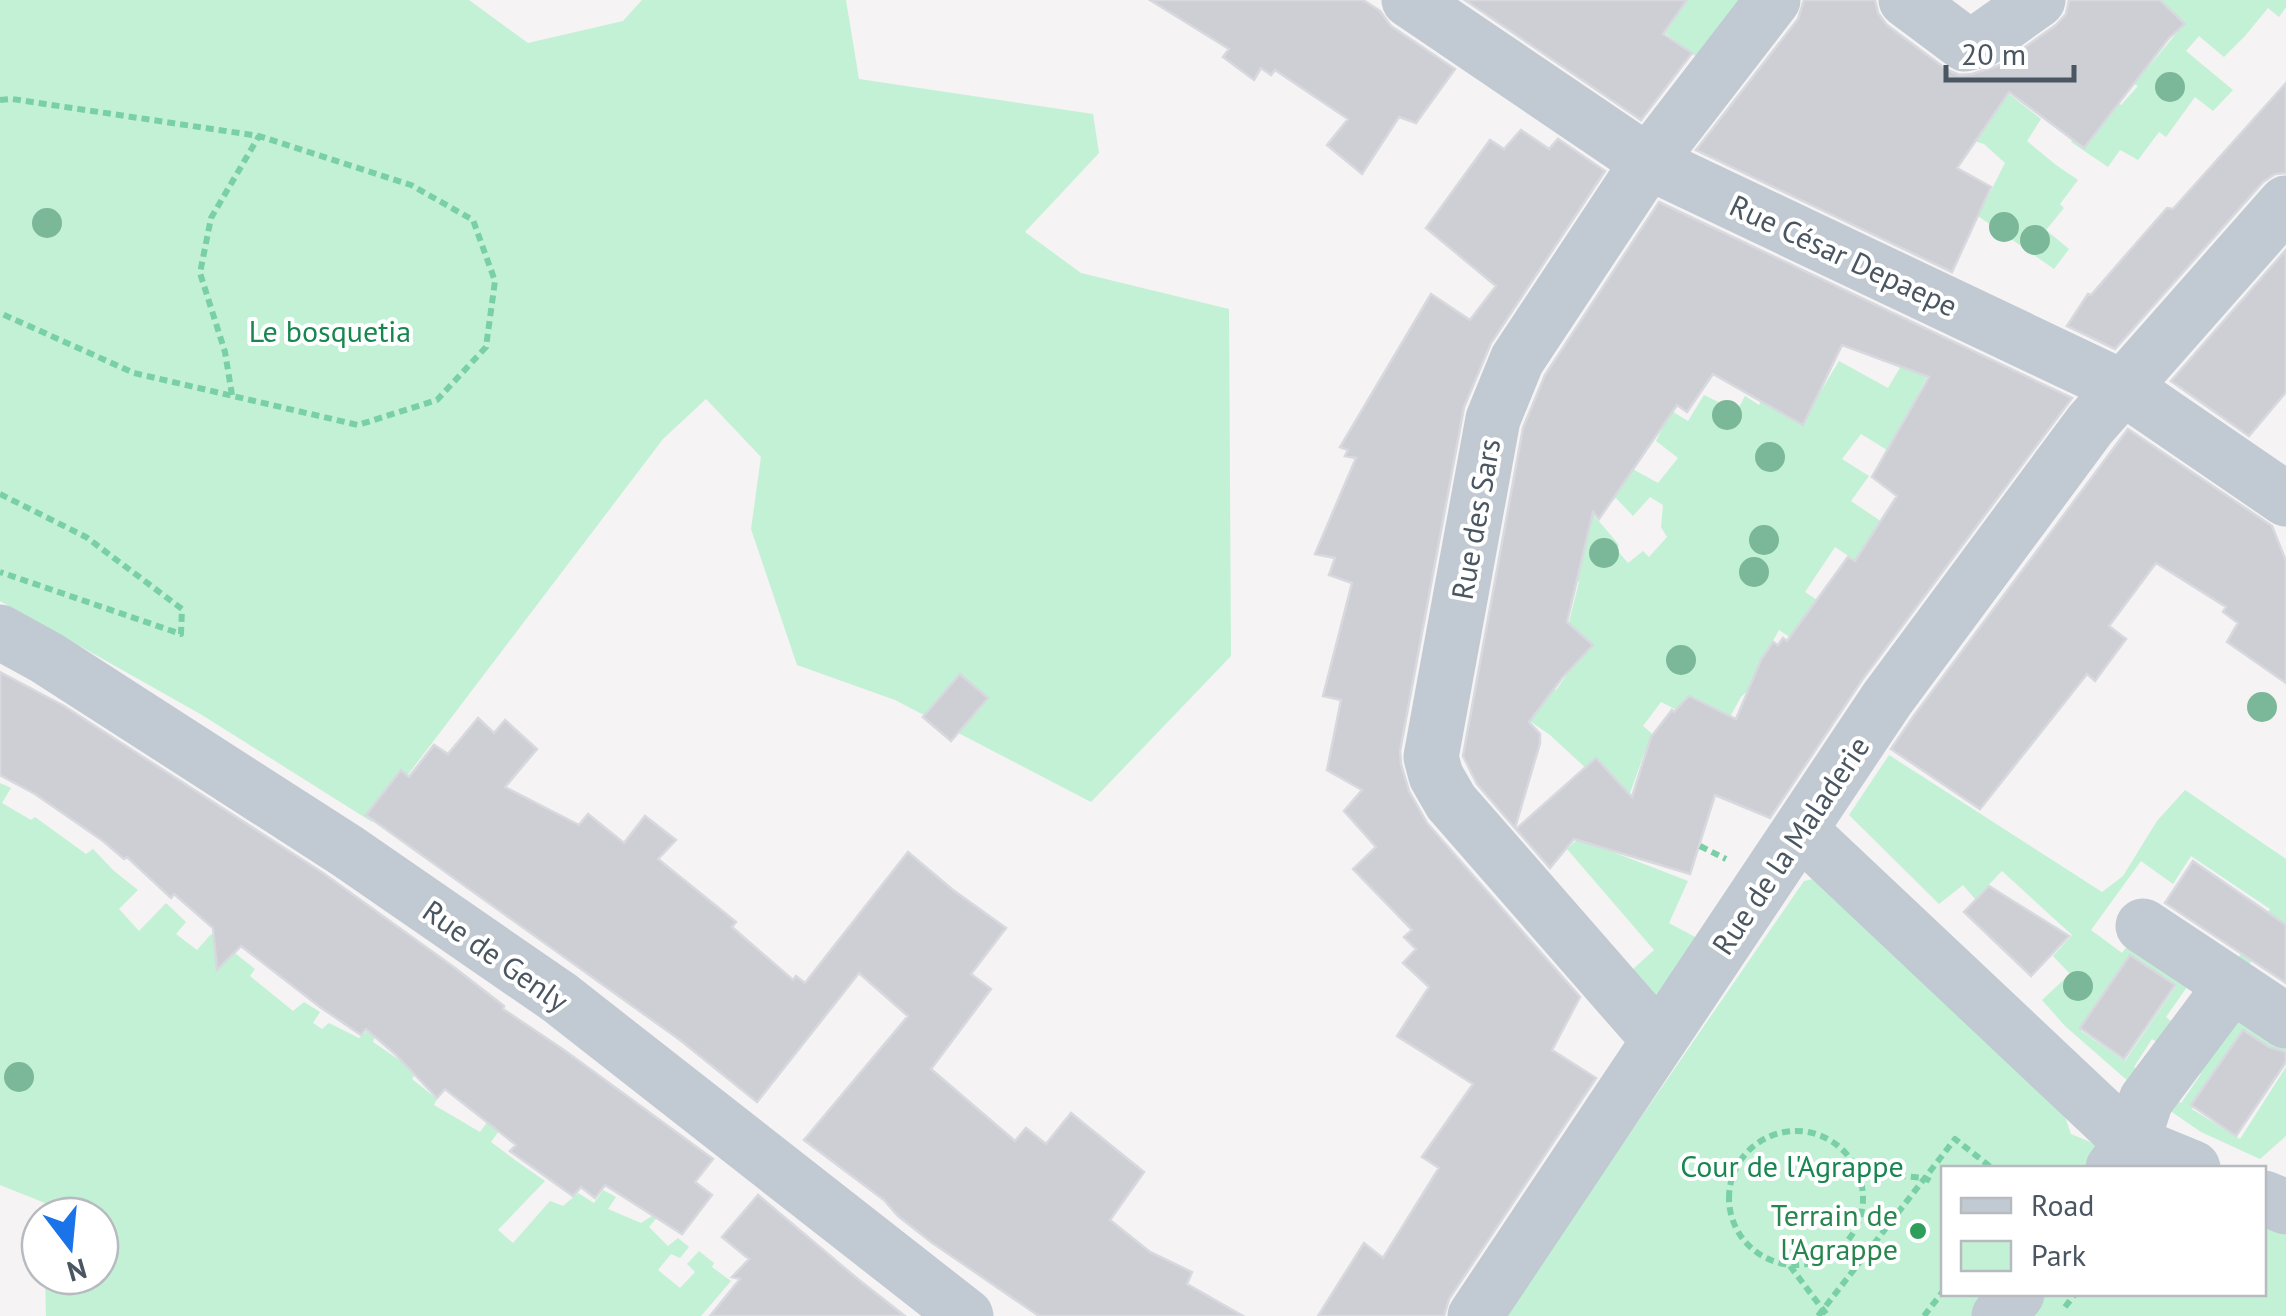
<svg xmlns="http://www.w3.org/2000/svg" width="2286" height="1316" font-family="'PT Sans',sans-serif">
<rect width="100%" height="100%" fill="#f5f3f3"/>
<!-- green -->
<path fill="#c3f1d5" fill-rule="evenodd" d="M0 0H469L528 43 623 21 642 0H846L859 79 1093 114 1099 153 1025 232 1081 273 1229 309 1231 656 1091 802 895 700 797 665 751 529 761 457 706 399 663 439 372 822 202 715 0 601Z
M1687 0H1746L1699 59 1665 33Z
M2157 0H2286V7L2279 17 2268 8 2245 36 2224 57 2199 36 2186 51 2233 90 2213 111 2195 97 2166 137 2159 132 2138 160 2120 150 2108 167 2071 142 2109 97 2121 105 2138 86 2128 81 2150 65 2184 24Z
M2009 94 2041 119 2027 141 2056 165 2078 180 2060 204 2064 208 2046 230 2069 249 2054 269 1978 216 2005 163 1984 144 1974 141Z
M1839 361 1888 388 1901 366 1927 377 1918 394 1935 402 1892 453 1861 434 1842 459 1869 476 1851 501 1882 522 1856 561 1835 547 1805 592 1820 602 1800 644 1779 630 1761 662 1771 668 1741 697 1722 731 1701 718 1683 702 1677 710 1661 702 1643 726 1656 737 1644 754 1629 796 1604 766 1589 771 1550 735 1524 717 1547 683 1556 690 1574 664 1568 626 1579 582 1563 568 1581 500 1619 545 1616 549 1628 563 1643 551 1649 557 1667 537 1661 527 1663 505 1650 497 1633 516 1616 498 1604 508 1620 462 1658 483 1678 458 1656 441 1662 429 1647 418 1657 402 1688 421 1704 395 1737 411 1745 396 1759 405 1767 388 1787 378 1819 394Z
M1889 755 2102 892 2123 876 2157 821 2185 790 2286 859V925L2280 922 2248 966 2238 958 2270 909 2191 856 2173 884 2141 861 2091 930 2122 953 2134 937 2187 987 2166 1017 2176 1025 2163 1046 2152 1039 2134 1067 2145 1075 2137 1089 2065 1026 2042 1000 2070 974 2053 956 2072 935 2002 871 1975 899 1963 885 1939 904 1849 815ZM2132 956 2176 986 2125 1061 2081 1031Z
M0 783 11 788 2 803 31 820 35 817 86 854 93 849 114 871 138 890 119 909 139 931 166 903 186 922 176 934 197 950 211 934 255 969 250 976 293 1011 304 1002 320 1012 313 1023 322 1029 329 1023 359 1038 367 1031 375 1036 373 1042 417 1072 412 1079 437 1099 434 1105 480 1132 494 1113 506 1121 491 1142 515 1160 545 1181 498 1230 513 1243 550 1201 563 1206 578 1193 594 1203 603 1190 616 1197 608 1209 641 1223 666 1207 649 1227 668 1246 678 1238 689 1247 680 1258 671 1254 658 1270 680 1288 695 1272 687 1264 699 1251 714 1263 712 1267 731 1281 701 1316H46L45 1276H100V1216H45V1203L0 1185Z
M1582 835 1600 847 1688 881 1669 923 1699 939 1658 1003 1632 970 1654 950 1567 849Z
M1822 877 2064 1114 2071 1134 2153 1168H1944V1294H2264V1215L2286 1224V1316H1504L1804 881Z
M2223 1014 2286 1040V1059L2241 1031 2192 1109 2240 1139 2286 1067V1136L2260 1159 2201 1132 2163 1106 2170 1097 2181 1103 2201 1074 2192 1066Z"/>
<!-- building -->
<path fill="#cdcfd5" stroke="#d7d9de" stroke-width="2.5" d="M1150 0H1363L1380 11 1391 26 1455 69 1416 123 1399 117 1362 174 1327 145 1348 119 1275 70 1271 75 1261 68 1254 80 1223 57 1229 49Z
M1465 0H1687L1663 34 1692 53 1641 120Z
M1804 0H1875L1878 13 1887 25 1946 69 1959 75 1972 74 2000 65 2056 25 2066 14 2069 0H2160L2185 24 2169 38 2084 148 2009 92 1957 168 1991 187 1952 272 1696 150 1798 19Z
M2286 83V173L2275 174 2263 182 2115 349 2067 326 2088 294 2091 295 2167 208 2173 209Z
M1521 130 1549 149 1558 139 1605 171 1491 343 1464 407 1400 751 1401 764 1409 791 1427 823 1580 997 1552 1050 1596 1078 1449 1299 1444 1316H1318L1364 1243 1383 1258 1439 1168 1422 1157 1473 1084 1397 1036 1429 987 1403 963 1416 949 1404 937 1412 930 1353 869 1376 847 1344 811 1362 790 1327 770 1341 700 1323 696 1352 583 1329 575 1335 558 1315 554 1356 458 1345 456 1348 450 1340 447 1431 294 1470 320 1496 286 1426 228 1490 140 1504 149Z
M1659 202 2072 398 1862 680 1770 818 1715 795 1690 874 1574 839 1550 868 1516 829 1596 758 1632 797 1651 737 1672 710 1674 712 1689 696 1736 719 1761 660 1773 642 1778 645 1783 638 1787 641 1848 557 1855 561 1897 496 1872 477 1929 377 1842 345 1803 425 1713 374 1687 412 1677 405 1599 519 1593 512 1567 622 1593 645 1562 678 1529 722 1540 734V743L1515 828 1477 784 1463 756 1523 428 1545 375Z
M2286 250V392L2249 436 2171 381Z
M2128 429 2272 526 2286 561V683L2227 642 2238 623 2223 612 2226 607 2156 563 2109 626 2126 639 2095 681 2087 674 1980 809 1891 749 1913 717Z
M0 672 64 706 323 873 455 968 504 1006 503 1009 564 1050 713 1159 695 1182 712 1195 682 1234 605 1185 595 1198 581 1187 573 1196 510 1151 516 1145 445 1089 437 1098 395 1054 366 1029 361 1035 320 1007 241 946 217 970 213 928 174 894 171 898 127 857 124 859 103 841 35 794 0 775Z
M960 674 988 698 951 741 923 717Z
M478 718 494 733 505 720 537 749 505 787 579 825 588 814 624 843 645 816 676 840 658 859 736 922 732 927 793 980 796 976 805 983 908 852 953 890 1006 928 971 974 991 989 931 1069 1015 1141 1026 1128 1046 1144 1071 1113 1144 1172 1110 1220 1150 1252 1192 1272 1187 1284 1243 1316H1039L931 1242 898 1216 884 1200 804 1140 908 1016 859 973 757 1102 680 1040 366 815 401 770 409 777 434 745 448 754Z
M2193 861 2286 925V983L2165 903Z
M1989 886 2069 936 2031 976 1964 912Z
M2130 955 2175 985 2124 1059 2080 1028Z
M2243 1030 2269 1047 2286 1052V1062L2236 1136 2191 1105Z
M758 1195 859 1280 905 1316H710L740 1279 732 1277 749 1259 722 1237Z"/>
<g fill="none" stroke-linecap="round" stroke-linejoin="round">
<!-- path -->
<path stroke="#7ad0a6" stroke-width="6" stroke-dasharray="8 5" stroke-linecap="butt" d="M0 100 12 99 259 136 411 185 473 220 495 281 486 347 437 400 358 425 134 373 0 313
M232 395 225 352 200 273 211 218 259 136
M0 494 86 537 182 609 181 634 0 572
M1700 846 1726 859
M1729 1198a67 67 0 1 1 134 0a67 67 0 1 1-134 0Z
M1859 1172 1925 1178 1930 1181
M1790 1266 1827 1315
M2065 1307 2075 1294
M1818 1316 1955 1139 1992 1168
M1924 1316 1944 1290"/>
<!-- minor -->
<path stroke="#c1cad2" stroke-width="55" d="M1409 0 1648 162 2124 388 2286 499
M1906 0 1965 44 1982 40 2038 0
M0 632 47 658 347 851 560 998 966 1316
M1801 831 2132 1143 2193 1168
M2143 926 2232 985
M1659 1040 1451 802 1436 776 1431 757 1493 419 1517 360 1648 162 1773 0
M2113 1168 2132 1143 2146 1100 2232 985 2286 1021
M2264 1198 2286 1207
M1475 1316 1887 699 2090 425 2286 203
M1999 1316 2017 1294"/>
</g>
<!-- trees -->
<g fill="#7bb799">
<circle cx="2170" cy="87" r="15"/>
<circle cx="47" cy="223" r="15"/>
<circle cx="2004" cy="227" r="15"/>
<circle cx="2035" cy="240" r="15"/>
<circle cx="1727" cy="415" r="15"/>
<circle cx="1770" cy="457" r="15"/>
<circle cx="1764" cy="540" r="15"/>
<circle cx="1604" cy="553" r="15"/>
<circle cx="1754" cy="572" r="15"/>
<circle cx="1681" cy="660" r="15"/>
<circle cx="2262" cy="707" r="15"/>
<circle cx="2078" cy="986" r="15"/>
<circle cx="19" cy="1077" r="15"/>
</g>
<!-- markers -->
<circle fill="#2e9e5b" stroke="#fff" stroke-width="4" cx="1918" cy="1231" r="10"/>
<g text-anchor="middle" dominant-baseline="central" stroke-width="8" stroke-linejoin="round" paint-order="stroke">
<!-- street labels -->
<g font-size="30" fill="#4a5661" stroke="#fff">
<text transform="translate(1844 255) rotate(25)">Rue César Depaepe</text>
<text transform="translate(1475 519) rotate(-80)">Rue des Sars</text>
<text transform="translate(1790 845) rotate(-56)">Rue de la Maladerie</text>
<text transform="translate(496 955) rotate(35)">Rue de Genly</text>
</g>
<!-- park labels -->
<g font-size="30" fill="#17864f" stroke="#fff">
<text x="330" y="330">Le bosquetia</text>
<text x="1792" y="1165">Cour de l'Agrappe</text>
</g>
<!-- leisure labels -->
<g font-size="30" fill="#27864d" stroke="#fff" text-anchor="end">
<text x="1898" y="1214">Terrain de<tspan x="1898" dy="34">l'Agrappe</tspan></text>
</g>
</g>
<!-- legend -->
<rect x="1941" y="1166" width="325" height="130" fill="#ffffff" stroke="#b7bbc0" stroke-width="2.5"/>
<rect x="1961" y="1198" width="50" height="15" fill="#c1cad2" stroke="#b7bbc0" stroke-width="2.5"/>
<text x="2031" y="1216" font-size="30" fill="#4a5661">Road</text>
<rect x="1961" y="1241" width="50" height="30" fill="#c3f1d5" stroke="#b7bbc0" stroke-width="2.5"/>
<text x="2031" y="1266" font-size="30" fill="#4a5661">Park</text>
<!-- north arrow -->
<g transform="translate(70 1246) rotate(164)"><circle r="48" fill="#ffffff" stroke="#b7bbc0" stroke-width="2.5"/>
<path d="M0-8L18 38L0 25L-18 38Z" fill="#1a73e8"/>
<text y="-15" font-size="28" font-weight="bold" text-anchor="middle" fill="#4a5661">N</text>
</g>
<!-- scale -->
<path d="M1946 65v15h128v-15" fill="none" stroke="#4a5661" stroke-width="5"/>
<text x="1961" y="65" font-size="30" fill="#4a5661" stroke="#ffffff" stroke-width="8" paint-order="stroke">20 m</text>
</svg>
